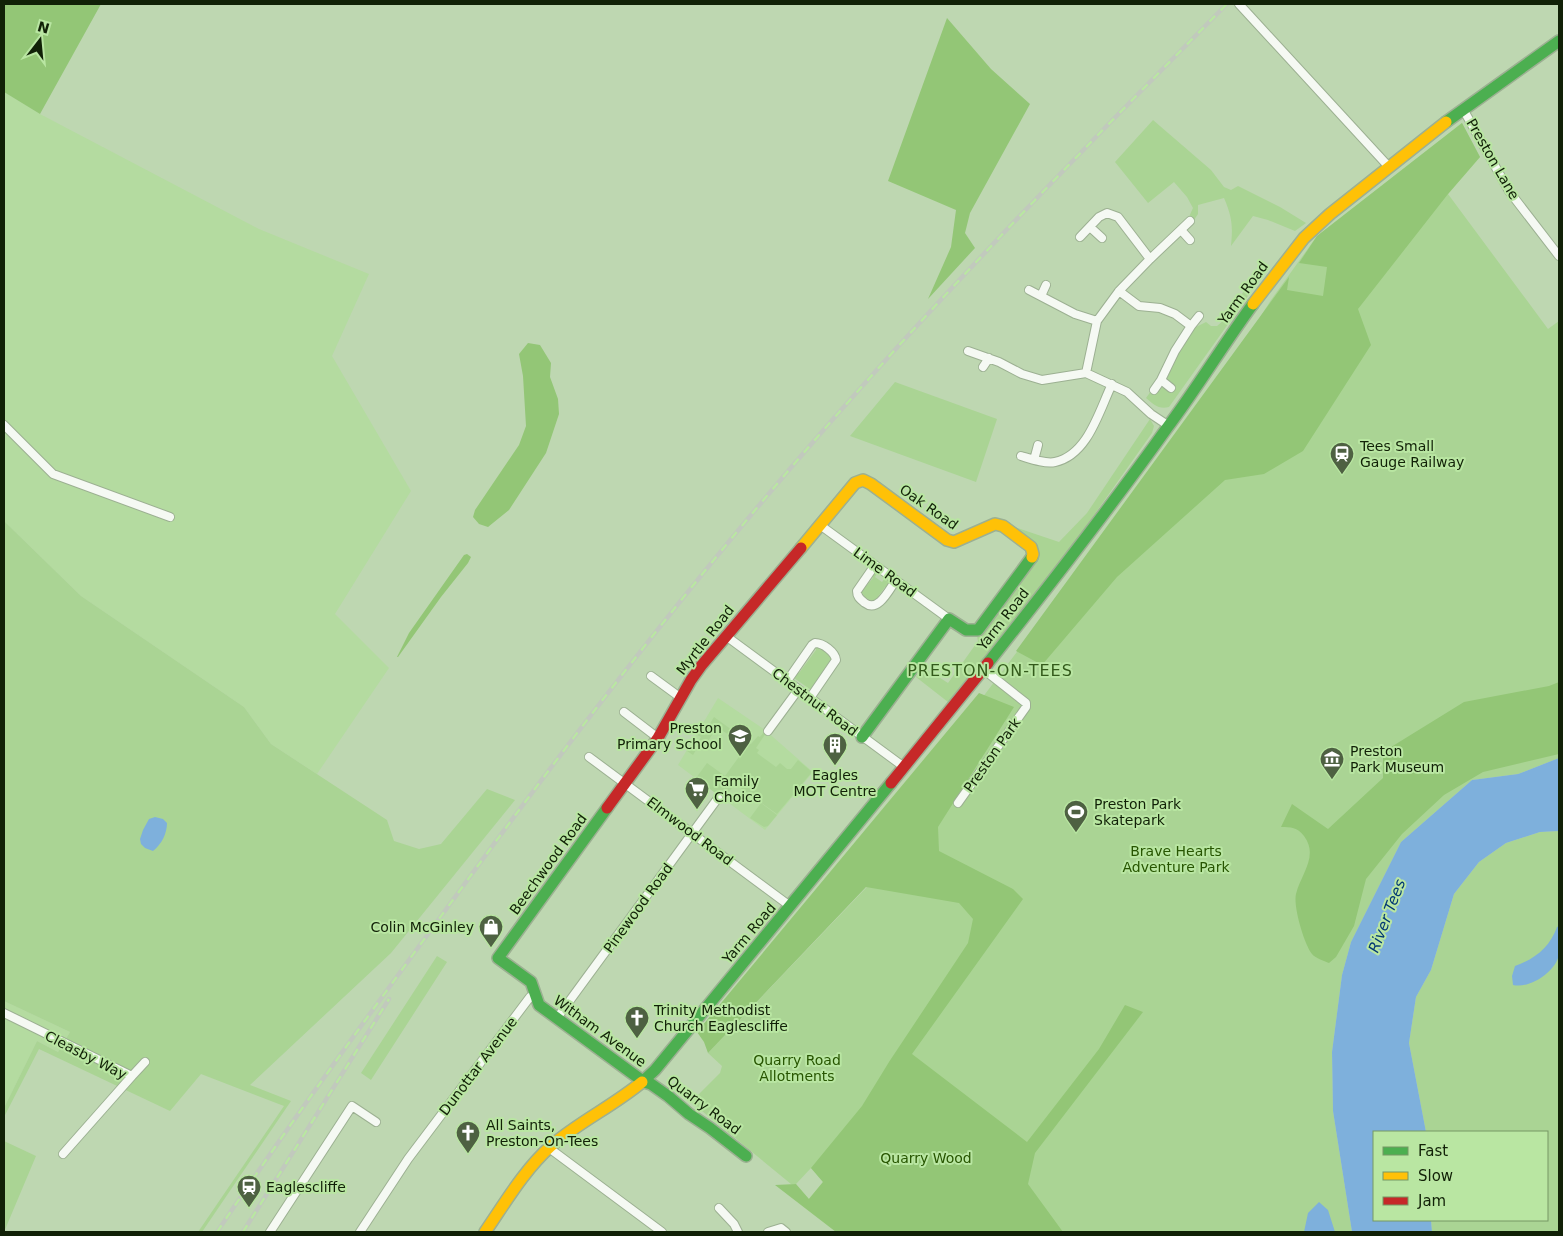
<svg xmlns="http://www.w3.org/2000/svg" width="1563" height="1236" font-family="'DejaVu Sans',sans-serif">
<rect width="100%" height="100%" fill="#bed7b1"/>
<!-- built -->
<path fill="#b4dba0" d="M4 92 40 114 259 229 369 274 332 356 411 491 335 614 389 668 317 774 271 744 244 707 81 596 4 521Z
M718 698 765 730 813 772 765 830 678 765Z
M4 1001 70 1032 58 1052 37 1041 4 1108Z"/>
<!-- green -->
<path fill="#aad494" d="M1153 120 1211 170 1224 187 1231 190 1238 186 1280 207 1306 223 1295 231 1268 220 1253 216 1231 246C1233 225 1232 217 1224 198L1198 205V214L1192 223 1188 219 1193 208 1187 197 1174 182 1148 203 1115 162Z
M1462 123 1480 157 1448 194 1548 329 1559 321V758L1518 774 1472 780 1401 842 1351 942 1342 975 1332 1052 1333 1111 1352 1232H845L807 1201 823 1182 811 1168 796 1184H791L691 1102 720 1073 722 1066 708 1053 866 888 970 714 1122 513 1236 355 1271 300 1317 236Z
M1244 291 1248 296 1169 407C1159 410 1153 404 1146 398L1151 391 1156 394 1160 388H1164L1171 392 1175 388 1169 383 1167 378 1181 346 1194 328 1206 322 1211 326H1217L1224 320Z
M895 382 997 419 976 482 850 436Z
M1150 419 1154 426 1152 433 1063 559 948 702 916 677 923 667 948 683 978 641 977 636 986 628 1001 609 1000 605 1008 594 1015 590 1036 563 1035 558 1006 524 1059 542 1087 513Z
M4 521 81 596 244 707 271 744 387 820 394 841 419 849 441 844 487 789 515 800 391 953 250 1085 291 1101 202 1232H198L284 1106 201 1074 170 1111 39 1049 4 1117V1108L37 1041 58 1052 70 1032 4 1001Z
M874 572H878L875 577 882 582 886 577 891 581 889 587H885L874 602 866 598 861 592 873 578 871 574Z
M816 647H819L833 657 814 684 815 688 811 690 794 678 795 674 799 673 816 650Z
M714 717 732 730 729 735 717 727 707 743 702 740 693 755 687 751 690 745 694 747 701 737 697 735 702 727 706 730Z
M764 732 766 733 756 748 759 750 757 753 776 767 780 763 787 769H791L798 760 812 772 777 814 735 784 723 799 696 778 707 763 725 776 749 743 751 744 758 736 760 737Z
M761 803 777 815 768 826 764 827 750 818Z
M1559 831V1232H1432L1431 1220H1547V1132H1426L1409 1043 1416 997 1431 970 1454 894 1479 862 1506 843 1540 832Z
M437 956 447 962 371 1080 361 1073Z
M4 1141 36 1156 4 1232Z"/>
<!-- forest -->
<path fill="#93c676" d="M4 4H101L40 114 4 92Z
M947 18 991 69 1030 104 970 213 965 233 975 248 928 299 951 247 956 210 888 181Z
M1462 123 1480 157 1448 194 1358 309 1371 345 1303 451 1264 474 1225 480 1117 577 1042 665 1016 651 1289 277 1287 290 1323 296 1327 267 1299 263 1317 236Z
M528 343 540 345 551 363 550 377 558 399 559 414 546 453 509 510 488 527 479 524 473 517 475 510 519 445 526 426 523 376 519 354Z
M467 554 471 557 468 563 441 597 398 657H397L409 633 464 555Z
M1559 682V754L1483 772 1444 795 1402 834 1366 879 1354 926 1336 957 1329 963C1324 961 1315 958 1312 954 1304 944 1293 906 1296 894 1301 874 1319 856 1304 836 1297 827 1291 827 1281 827L1292 804 1328 829 1383 778V752L1464 702 1549 686Z
M979 693 1014 707 938 827 939 851 1013 889 1023 899 912 1054 1027 1142 1099 1049 1125 1005 1143 1012 1035 1153 1028 1184 1063 1232H836L775 1185 796 1184 809 1199 823 1182 811 1168 862 1106 889 1062 968 943 973 919 959 903 866 887 708 1053 704 1042 697 1032Z"/>
<!-- water -->
<path fill="#7eb0dc" d="M1559 758V831L1540 832 1506 843 1479 862 1454 894 1431 970 1416 997 1409 1043 1426 1132H1374V1220H1431L1432 1232H1352L1333 1111 1332 1052 1342 975 1351 942 1401 842 1472 780 1518 774Z
M155 817 163 819 167 823C167 833 162 844 153 851L145 848 141 844 140 839 143 830 149 819Z
M1559 926C1559 936 1562 950 1558 958 1553 973 1529 989 1513 985L1512 976 1515 966C1535 959 1550 947 1557 927Z
M1319 1202 1328 1210 1335 1232H1304L1308 1213Z"/>
<g fill="none" stroke-linecap="round" stroke-linejoin="round">
<defs>
<path id="street" d="M1239 4 1389 167
M1463 109 1509 191 1559 256
M1090 227 1102 238
M1181 230 1190 240
M1080 237 1099 217 1107 213 1118 217 1150 259
M1029 290 1075 314 1097 321
M1119 291 1139 306 1160 308 1175 314 1191 326 1175 351 1161 380 1154 390
M1041 296 1046 285
M1191 326 1199 316
M968 351 999 362 1022 374 1042 380 1086 373
M983 367 989 358
M1161 380 1171 388
M4 425 53 474 170 517
M1169 426 1151 414 1127 392 1086 373 1097 321 1119 291 1150 259 1190 221
M1021 456C1031 459 1045 464 1055 462 1088 455 1099 411 1112 384
M1034 460 1038 445
M820 525 949 619
M875 565 857 591C857 597 860 599 865 603 878 613 889 590 896 580
M726 636 904 767
M651 676 681 698
M787 681 812 645 815 643C823 643 835 652 836 660L810 698
M624 712 658 738
M768 731 798 690
M589 757 790 906
M958 803 1026 707V703L983 669
M4 1013 132 1076 63 1154
M557 1018 718 798
M132 1076 145 1062
M549 1148 662 1232
M719 1208 734 1224 738 1232
M270 1232 352 1106 376 1122
M360 1232 408 1159 530 997 535 996
M768 1232 781 1228 786 1232"/>
<path id="fast" d="M1446 122 1559 41
M988 663C1049 586 1110 508 1167 428 1197 388 1223 345 1253 304
M862 737 949 619 966 630H978L1032 557
M607 808 498 958 531 982 539 1005 644 1082 651 1084 668 1096 689 1114 710 1128 746 1156
M642 1082 655 1070 891 783"/>
<path id="slow" d="M1253 304 1304 238 1330 214 1446 122
M801 548 855 483 863 480 871 484 947 540 954 542 995 524 1003 526 1031 547 1033 554 1032 557
M485 1232C505 1203 524 1170 551 1146 579 1122 613 1106 642 1082"/>
<path id="jam" d="M891 783 988 663
M607 808 658 738 691 680 701 666 801 548"/>
</defs>
<!-- street casing -->
<use href="#street" stroke="#9cb092" stroke-width="10"/>
<!-- fast casing -->
<use href="#fast" stroke="#9cb092" stroke-width="14"/>
<!-- slow casing -->
<use href="#slow" stroke="#9cb092" stroke-width="14"/>
<!-- jam casing -->
<use href="#jam" stroke="#9cb092" stroke-width="14"/>
<!-- street -->
<use href="#street" stroke="#f5f9f3" stroke-width="8"/>
<!-- fast -->
<use href="#fast" stroke="#4caf50" stroke-width="11"/>
<!-- slow -->
<use href="#slow" stroke="#ffc107" stroke-width="11"/>
<!-- jam -->
<use href="#jam" stroke="#c62828" stroke-width="11"/>
<defs>
<path id="rail" d="M217 1232C294 1117 376 1005 458 893 573 735 692 581 820 434 950 285 1088 144 1227 4
M243 1232 389 999"/>
</defs>
<!-- rail casing -->
<use href="#rail" stroke="#c1c9bd" stroke-width="4.5"/>
<!-- rail -->
<use href="#rail" stroke="#b9e6a2" stroke-width="2.5" stroke-dasharray="8" stroke-linecap="butt"/>
</g>
<!-- icons -->
<defs>
<symbol id="station-pin" viewBox="-11 -11 22 30"><path d="M0 17L-7.5 6A9.5 9.5 0 1 1 7.5 6Z" fill="#4e6142" stroke="#b9e6a2"/><path d="M-3-6H3Q5-6 5-4V2Q5 4 3 4L4.5 6H3L1.5 4h-3L-3 6H-4.5L-3 4Q-5 4-5 2V-4Q-5-6-3-6ZM-3.5-4v3h7v-3ZM-3.5 1v1.5H-2V1ZM2 1v1.5H3.5V1Z" fill="#fff"/></symbol>
<symbol id="school-pin" viewBox="-11 -11 22 30"><path d="M0 17L-7.5 6A9.5 9.5 0 1 1 7.5 6Z" fill="#4e6142" stroke="#b9e6a2"/><path d="M0-5L7-2L0 1L-7-2ZM-4 1L0 2.5L4 1V4Q0 6-4 4Z" fill="#fff"/></symbol>
<symbol id="building-pin" viewBox="-11 -11 22 30"><path d="M0 17L-7.5 6A9.5 9.5 0 1 1 7.5 6Z" fill="#4e6142" stroke="#b9e6a2"/><path d="M-4-6H4V6H1V3H-1V6H-4ZM-2.5-4.3h1.7v1.8h-1.7ZM.8-4.3h1.7v1.8H.8ZM-2.5-1h1.7V.8h-1.7ZM.8-1h1.7V.8H.8Z" fill="#fff"/></symbol>
<symbol id="museum-pin" viewBox="-11 -11 22 30"><path d="M0 17L-7.5 6A9.5 9.5 0 1 1 7.5 6Z" fill="#4e6142" stroke="#b9e6a2"/><path d="M0-6L6-3V-2H-6V-3ZM-5-1h2V3h-2ZM-1-1h2V3h-2ZM3-1h2V3H3ZM-6 4H6V6H-6Z" fill="#fff"/></symbol>
<symbol id="supermarket-pin" viewBox="-11 -11 22 30"><path d="M0 17L-7.5 6A9.5 9.5 0 1 1 7.5 6Z" fill="#4e6142" stroke="#b9e6a2"/><path d="M-6-5.5h2.5l.6 2H6L4.5 2H-2.5L-4.4-4H-6ZM-1.5 3.2a1.3 1.3 0 1 0 .1 0ZM3 3.2a1.3 1.3 0 1 0 .1 0Z" fill="#fff"/></symbol>
<symbol id="stadium-pin" viewBox="-11 -11 22 30"><path d="M0 17L-7.5 6A9.5 9.5 0 1 1 7.5 6Z" fill="#4e6142" stroke="#b9e6a2"/><path d="M0-5a6.5 5 0 1 0 0 10a6.5 5 0 1 0 0-10ZM-3.5-1.8h7v3.6h-7Z" fill="#fff"/></symbol>
<symbol id="shop-pin" viewBox="-11 -11 22 30"><path d="M0 17L-7.5 6A9.5 9.5 0 1 1 7.5 6Z" fill="#4e6142" stroke="#b9e6a2"/><path d="M-5-2.5h2.3a2.7 3.5 0 0 1 5.4 0H5L5.5 6h-11ZM-1.5-2.5h3a1.5 2.3 0 0 0-3 0Z" fill="#fff"/></symbol>
<symbol id="church-pin" viewBox="-11 -11 22 30"><path d="M0 17L-7.5 6A9.5 9.5 0 1 1 7.5 6Z" fill="#4e6142" stroke="#b9e6a2"/><path d="M-1.2-6h2.4v3.5h3.3v2.4h-3.3V6h-2.4V-.1h-3.3v-2.4h3.3Z" fill="#fff"/></symbol>
</defs>
<g fill-rule="evenodd">
<use href="#station-pin" x="1328" y="440" width="28" height="38"/>
<use href="#school-pin" x="726" y="722" width="28" height="38"/>
<use href="#building-pin" x="821" y="731" width="28" height="38"/>
<use href="#museum-pin" x="1318" y="745" width="28" height="38"/>
<use href="#supermarket-pin" x="683" y="775" width="28" height="38"/>
<use href="#stadium-pin" x="1062" y="798" width="28" height="38"/>
<use href="#shop-pin" x="477" y="913" width="28" height="38"/>
<use href="#church-pin" x="623" y="1004" width="28" height="38"/>
<use href="#church-pin" x="454" y="1119" width="28" height="38"/>
<use href="#station-pin" x="235" y="1173" width="28" height="38"/>
</g>
<g text-anchor="middle" dominant-baseline="central" stroke-width="4" stroke-linejoin="round" paint-order="stroke">
<!-- street labels -->
<g font-size="14" fill="#112107" stroke="#b9e6a2">
<text transform="translate(1493 159) rotate(60)">Preston Lane</text>
<text transform="translate(1243 293) rotate(-54)">Yarm Road</text>
<text transform="translate(929 507) rotate(35)">Oak Road</text>
<text transform="translate(885 572) rotate(36)">Lime Road</text>
<text transform="translate(1003 619) rotate(-52)">Yarm Road</text>
<text transform="translate(705 640) rotate(-52)">Myrtle Road</text>
<text transform="translate(815 702) rotate(37)">Chestnut Road</text>
<text transform="translate(992 755) rotate(-55)">Preston Park</text>
<text transform="translate(690 831) rotate(37)">Elmwood Road</text>
<text transform="translate(548 864) rotate(-54)">Beechwood Road</text>
<text transform="translate(638 908) rotate(-54)">Pinewood Road</text>
<text transform="translate(749 933) rotate(-50)">Yarm Road</text>
<text transform="translate(600 1031) rotate(36)">Witham Avenue</text>
<text transform="translate(86 1055) rotate(27)">Cleasby Way</text>
<text transform="translate(478 1066) rotate(-53)">Dunottar Avenue</text>
<text transform="translate(704 1105) rotate(37)">Quarry Road</text>
</g>
<!-- poi labels -->
<g font-size="14" fill="#112107" stroke="#b9e6a2" text-anchor="start">
<text x="1360" y="446">Tees Small<tspan x="1360" dy="16">Gauge Railway</tspan></text>
<text x="722" y="728" text-anchor="end">Preston<tspan x="722" dy="16">Primary School</tspan></text>
<text x="1350" y="751">Preston<tspan x="1350" dy="16">Park Museum</tspan></text>
<text x="835" y="775" text-anchor="middle">Eagles<tspan x="835" dy="16">MOT Centre</tspan></text>
<text x="714" y="781">Family<tspan x="714" dy="16">Choice</tspan></text>
<text x="1094" y="804">Preston Park<tspan x="1094" dy="16">Skatepark</tspan></text>
<text x="474" y="927" text-anchor="end">Colin McGinley</text>
<text x="654" y="1010">Trinity Methodist<tspan x="654" dy="16">Church Eaglescliffe</tspan></text>
<text x="486" y="1125">All Saints,<tspan x="486" dy="16">Preston-On-Tees</tspan></text>
<text x="266" y="1187">Eaglescliffe</text>
</g>
<!-- park labels -->
<g font-size="14" fill="#275501" stroke="#b9e6a2">
<text x="1176" y="851">Brave Hearts<tspan x="1176" dy="16">Adventure Park</tspan></text>
<text x="797" y="1060">Quarry Road<tspan x="797" dy="16">Allotments</tspan></text>
<text x="926" y="1158">Quarry Wood</text>
</g>
<!-- water labels -->
<g font-size="15" font-style="italic" fill="#003774" stroke="#b9e6a2">
<text transform="translate(1387 916) rotate(-69)">River Tees</text>
</g>
<!-- quarter labels -->
<g font-size="16" letter-spacing="1" fill="#335a1b" stroke="#b9e6a2">
<text x="990" y="670">PRESTON-ON-TEES</text>
</g>
</g>
<!-- border -->
<rect width="1563" height="1236" fill="none" stroke="#112107" stroke-width="10"/>
<!-- legend -->
<rect x="1373" y="1131" width="175" height="90" fill="#b9e6a2" stroke="#769764"/>
<rect x="1383" y="1147" width="25" height="8" fill="#4caf50" stroke="#769764"/>
<text x="1418" y="1156" font-size="15" fill="#112107">Fast</text>
<rect x="1383" y="1172" width="25" height="8" fill="#ffc107" stroke="#769764"/>
<text x="1418" y="1181" font-size="15" fill="#112107">Slow</text>
<rect x="1383" y="1197" width="25" height="8" fill="#c62828" stroke="#769764"/>
<text x="1418" y="1206" font-size="15" fill="#112107">Jam</text>
<!-- north arrow -->
<g transform="translate(40 40) rotate(16)" stroke="#b9e6a2" stroke-width="4" paint-order="stroke">
<path d="M0-4L9 19L0 12L-9 19Z" fill="#112107"/>
<text y="-8" font-size="14" font-weight="bold" text-anchor="middle" fill="#112107">N</text>
</g>
</svg>
